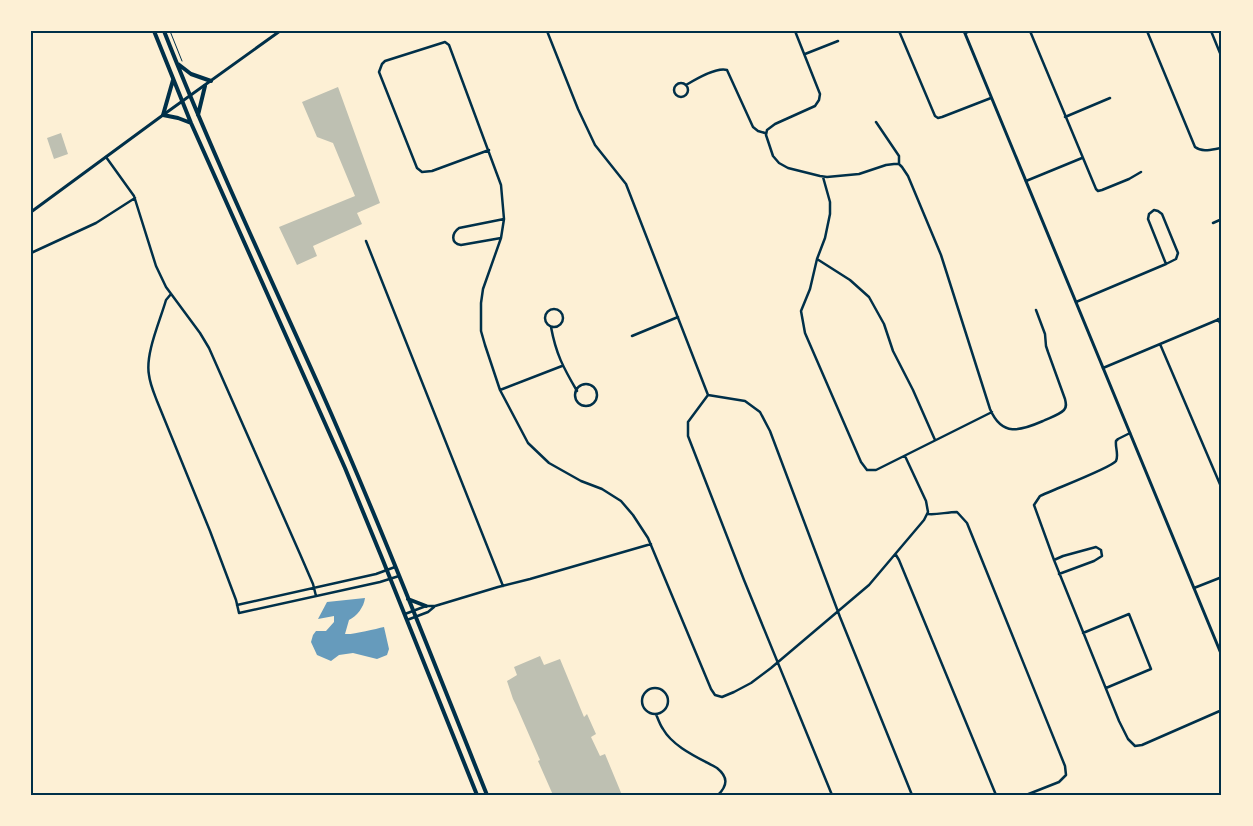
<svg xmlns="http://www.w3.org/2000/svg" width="1253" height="826" font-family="'Source Sans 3',sans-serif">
<rect width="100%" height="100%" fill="#fdf0d5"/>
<!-- water -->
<path fill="#669bbc" d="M365 598C364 607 357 616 349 620L345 634C352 635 375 629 384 627L389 649 387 655 377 659 353 653 339 655 331 661 317 655 311 642 313 635 316 631H326L334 622V616L318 619 327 602Z"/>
<!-- building -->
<path fill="#bec0b2" d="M338 87 380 203 357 213 362 224 313 246 317 256 297 265 279 227 355 196 333 143 317 137 302 102Z
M61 133 68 154 54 159 47 138Z
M540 656 544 665 560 659 584 717 587 714 596 734 591 737 600 756 605 754 622 795H553L538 761 540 760 516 705 513 699 507 681 517 675 514 667Z"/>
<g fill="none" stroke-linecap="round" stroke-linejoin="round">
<!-- path -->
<path stroke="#003049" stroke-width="1" d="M170 31 182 61"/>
<!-- minor -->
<path stroke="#003049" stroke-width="2.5" d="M547 31 578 109 595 145 626 184 708 395
M795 31 820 94 819 100 815 106 775 124 767 130 766 135 773 156 779 163 788 168 820 176 827 177 859 174 886 165 894 164H899L902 167 908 176 941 255 990 409C1002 437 1020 431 1043 421 1049 418 1059 415 1064 410 1067 407 1066 403 1065 399L1048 352 1046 346 1045 334 1036 310
M899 31 935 116 938 118 942 117 991 98
M1030 31 1096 189 1098 191 1102 190 1129 179 1141 172
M1147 31 1195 147C1203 153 1213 149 1222 148
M1211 31 1222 58
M965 33 970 31
M805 54 838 41
M674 90a7 7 0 1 1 14 0a7 7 0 1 1-14 0Z
M686 85C696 79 716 67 727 70L753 127 758 131 765 133
M1065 117 1110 98
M876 122 899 156V164
M489 150 432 171 422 172 417 168 379 72 382 64 385 61 445 42 449 45 501 185 504 219 501 238 483 289 481 303V331L485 345 500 390 528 443 549 463 581 481 602 489 621 501 633 515 648 538 711 689 715 695 722 697 734 692 751 683 771 668 869 585 924 520 928 512 926 501 905 456
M106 157 134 196 156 266 166 287 200 333 209 348 300 554 313 584 316 596
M823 177 830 202V214L825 238 817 259 810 289 801 311 805 333 861 462 867 470H876L992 412
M1026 181 1082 158
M1213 223 1222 219
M501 238 461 245C450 243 452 233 459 228L504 219
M366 241 503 586
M31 253 96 223 135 198
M817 259 850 280 869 297 884 324 893 351 913 390 935 440
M171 294 166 300C160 321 145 354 149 375 150 384 154 393 157 401L210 531 236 600 239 613 380 582 399 576
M1076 302 1166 264 1176 259 1178 253 1162 214 1158 211 1154 210 1149 214 1148 219 1166 264
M545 318a9 9 0 1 1 18 0a9 9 0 1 1-18 0Z
M1218 319 1222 327
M551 327C556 354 563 367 577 391
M632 336 678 317
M1160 344 1222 489
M1103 368 1222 318
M575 395a11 11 0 1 1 22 0a11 11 0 1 1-22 0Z
M500 390 562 366
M708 395 745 401 760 412 770 431 840 617 912 795
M708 395 688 422V436L744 580 832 795
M1130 433 1118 439 1116 441C1115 447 1119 455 1116 461 1111 468 1052 490 1040 496L1034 505 1054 560 1119 721 1128 739 1135 746 1142 745 1222 710
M928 514C937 515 947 512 957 512L967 523 1065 766 1066 775 1059 782 1026 795
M896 555 899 560 996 795
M1054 560 1063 556 1096 547 1101 550 1102 556 1094 561 1059 574
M1194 588 1222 577
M237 605 376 574 395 567
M405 614 426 606H435L498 587 530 579 651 544
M407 620 428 612 434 607
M1083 633 1129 614 1151 669 1106 688
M642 701a13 13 0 1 1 26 0a13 13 0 1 1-26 0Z
M656 714C658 719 660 725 663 729 673 747 699 758 717 768 728 777 728 785 718 795"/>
<!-- tertiary -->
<path stroke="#003049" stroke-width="3" d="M964 31 1222 656"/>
<!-- secondary -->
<path stroke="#003049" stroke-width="3" d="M31 212 163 115 280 31"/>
<!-- primary -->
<path stroke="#003049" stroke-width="4" d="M154 31 191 123 345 468 382 558 477 795
M164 31C211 151 266 268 319 386 379 521 432 658 487 795
M178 64 191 74 211 81
M173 80 163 115 178 118 191 123
M198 115 205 86
M408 599 426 606"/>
</g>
<!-- border -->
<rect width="1253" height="826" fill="none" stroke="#fdf0d5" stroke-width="65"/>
<rect x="32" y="32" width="1188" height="762" fill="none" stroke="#003049" stroke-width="2"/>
</svg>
